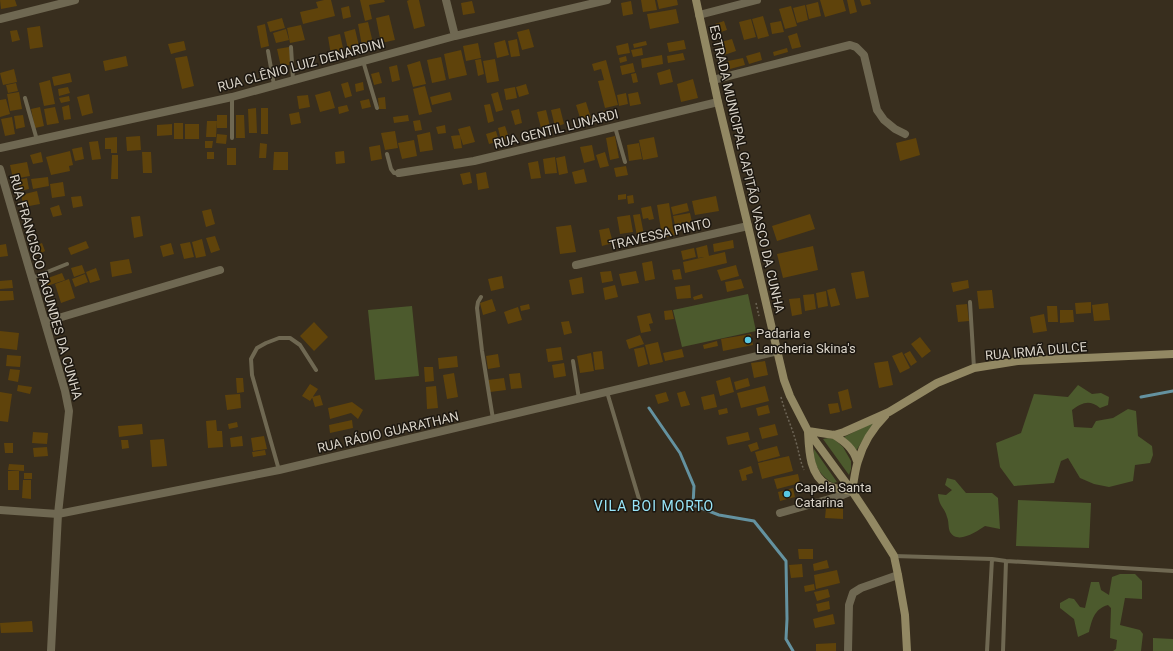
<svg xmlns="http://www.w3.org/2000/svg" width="1173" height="651" font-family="Roboto,sans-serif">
<rect width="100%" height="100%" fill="#382e1e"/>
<!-- green -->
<path fill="#4c5a2d" d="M748 294 756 331 682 347 673 310Z
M412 306 419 376 375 380 368 310Z
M1078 385 1092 394 1101 393 1109 397 1108 405 1100 408C1089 399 1082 403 1072 410L1074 427 1092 428 1096 421 1113 418 1128 409 1136 411 1138 436 1152 446 1153 455 1150 463 1135 465 1133 481 1109 487 1094 484 1080 478 1068 458 1061 461 1054 483 1014 486 1000 467 996 443 1021 433 1034 394 1068 397Z
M874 422 856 451 844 437Z
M828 438 834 439 843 447 851 461V469L849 475 823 439Z
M814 449 837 482 833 483C821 477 812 463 814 449Z
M947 478 955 480 966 493H992L998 498 1000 529 985 526C977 531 958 545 950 532 948 528 949 521 947 517 944 506 939 507 938 494L946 495 952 490 945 485Z
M1018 500 1091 503 1089 548 1016 546Z
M1120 574H1135L1142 581V599L1125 598 1120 625 1140 630 1143 634 1141 651H1113L1116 649 1117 640 1110 638 1111 608 1108 605C1094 609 1092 620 1089 632L1078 637 1074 619 1060 608V603L1069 598 1074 599 1080 607 1085 608 1091 582H1099L1101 590 1109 595 1112 577Z
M1153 638 1173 639V651H1153Z"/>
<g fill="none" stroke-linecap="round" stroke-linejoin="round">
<!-- stream -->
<path stroke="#6492a0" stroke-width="3" d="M1141 397 1173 391
M649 408 680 453 694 486 693 505 719 515 754 521 786 561 787 619 786 639 793 651"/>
</g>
<!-- building -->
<path fill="#5f430b" d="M0 0H15L17 6 1 9Z
M324 0H331L335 16 303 24 300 12 318 8 316 2Z
M360 0H384L385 2 369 5 372 19 365 21Z
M409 0H419L425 26 414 29 407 1Z
M641 0H655L657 10 643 12Z
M657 0H677L678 5 659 9Z
M820 0H843L846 11 825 17Z
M847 0H854L857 12 850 14Z
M860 0H870L871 4 862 6Z
M472 1 475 13 463 15 461 3Z
M631 1 633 14 623 16 621 3Z
M818 2 821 16 809 19 806 5Z
M805 5 808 20 797 23 793 8Z
M349 6 351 17 343 19 341 8Z
M791 6 797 26 785 29 779 9Z
M676 9 679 23 650 29 647 14Z
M389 15 395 40 381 43 376 18Z
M763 16 769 36 758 39 752 19Z
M282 18 285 28 270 32 267 22Z
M751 19 756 37 744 40 739 22Z
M724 21 727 30 718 33 715 24Z
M781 21 784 32 772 34 770 23Z
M368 22 373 43 362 46 358 24Z
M265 24 269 46 261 48 257 26Z
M301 25 305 40 290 43 287 28Z
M40 26 43 47 30 49 27 28Z
M286 29 289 40 276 43 273 33Z
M355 29 359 46 348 49 344 32Z
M529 29 534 47 522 50 517 32Z
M17 30 20 40 12 42 10 31Z
M797 33 801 47 792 49 788 36Z
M340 34 344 53 331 55 328 37Z
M517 39 520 56 511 57 508 41Z
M732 39 736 51 724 55 721 42Z
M505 40 509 55 497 58 494 43Z
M684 40 686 49 669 52 667 43Z
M184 41 186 50 171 54 168 44Z
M646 41 647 45 634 48 633 44Z
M478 43 481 58 466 61 463 46Z
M628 43 630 53 618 55 616 46Z
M289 47 292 64 281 67 277 49Z
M642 48 643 55 633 57 631 50Z
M787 48 788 52 774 56 773 52Z
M461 50 467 75 449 79 444 54Z
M760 52 762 60 749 64 746 56Z
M683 53 685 60 668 63 667 56Z
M662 55 663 64 642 68 641 59Z
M126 56 128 66 105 71 103 61Z
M187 56 194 86 182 89 175 58Z
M626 56 627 61 620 63 619 58Z
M441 57 446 80 432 83 427 60Z
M743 58 745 65 730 69 728 61Z
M481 59 484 74 478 76 475 60Z
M495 59 499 81 487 83 483 61Z
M606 60 618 105 605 108 598 81 604 80 601 69 594 71 592 64Z
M420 61 426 84 413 87 407 65Z
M633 63 635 72 622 75 620 66Z
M397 65 400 80 392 82 389 67Z
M14 69 17 82 3 85 0 73Z
M670 69 673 82 660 85 657 73Z
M379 72 382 83 374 85 371 74Z
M70 73 72 82 54 86 52 77Z
M636 73 638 82 633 83 631 74Z
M693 79 698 98 681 102 677 84Z
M50 80 55 104 44 106 39 83Z
M348 82 352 96 345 98 341 84Z
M363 82 364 90 356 92 355 84Z
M16 83 18 91 8 93 6 85Z
M526 84 529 94 519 97 516 87Z
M425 86 432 112 419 115 413 89Z
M68 87 70 93 59 96 58 89Z
M515 87 517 98 506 100 504 89Z
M330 91 335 108 320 112 315 95Z
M19 92 22 109 10 111 7 94Z
M450 92 452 100 432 105 430 97Z
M498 92 503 110 496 112 491 94Z
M638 92 641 104 630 106 628 94Z
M626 93 628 104 619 106 617 95Z
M89 94 93 113 82 116 77 97Z
M308 95 310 107 299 109 297 96Z
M69 96 70 101 61 103 59 98Z
M385 97 386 109H379L378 98Z
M6 99 10 114 0 117V100Z
M369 99 371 107 362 109 360 101Z
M586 102 591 118 581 121 576 105Z
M490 104 494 121 488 123 484 105Z
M69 105 71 119 64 120 62 107Z
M347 105 349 111 339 114 338 107Z
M40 107 44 126 35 128 31 109Z
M55 107 59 123 47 125 44 109Z
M256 108 257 133H249L248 109Z
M261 108H268V134H261Z
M560 108 564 124 555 127 551 110Z
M519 109 522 123 515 125 511 111Z
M546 110 550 126 541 128 537 112Z
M609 110 611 120 605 121 603 111Z
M299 112 301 123 291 125 289 114Z
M23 115 25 127 16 129 14 116Z
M217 115H227V128H217Z
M236 115H244L245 138H236Z
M408 115 409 121 394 123 393 117Z
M12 117 15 134 5 136 1 119Z
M420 120 422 130 415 131 413 121Z
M207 121H217L216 137H206Z
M174 123H183V139H174Z
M172 124V135L157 136V125Z
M185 124H199V139H185Z
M445 125 446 133 438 134 436 127Z
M470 126 475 142 463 145 458 129Z
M505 126 509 138 501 140 498 128Z
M395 131 398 148 385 150 381 133Z
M496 131 499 141 489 144 486 134Z
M430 132 433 150 420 152 417 135Z
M217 134 227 135 226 144 216 143Z
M460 135 462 148 454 149 451 136Z
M140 136 141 150 127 151 126 137Z
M615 136 619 158 610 160 606 138Z
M117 137V153H111V149H105V138Z
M654 137 658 157 643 160 639 140Z
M916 138 920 155 900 161 896 143Z
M414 140 417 156 402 159 398 143Z
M98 141 101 159 92 160 89 142Z
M205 141H213L212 148H205Z
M260 143 267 144 266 158H259Z
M639 143 642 159 629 161 627 145Z
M380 145 382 159 371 161 369 147Z
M592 145 595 160 584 163 580 147Z
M82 147 84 159 75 161 72 149Z
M227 148H236V165H227Z
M70 151 73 165 69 166 70 171 51 175 46 157Z
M344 151 345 163 336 164 335 152Z
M41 152 43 162 33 164 30 155Z
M142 152H151L152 173H143Z
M207 152H214V159H207Z
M274 152H288V170H273Z
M605 152 609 166 600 168 596 155Z
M112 155H118V179H111Z
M565 156 568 173 559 175 556 158Z
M555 157 557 173 545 174 543 159Z
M538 161 541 178 531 179 528 163Z
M27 162 30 176 13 179 10 165Z
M626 166 628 175 616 177 614 168Z
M584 169 587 182 575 184 572 172Z
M470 172 472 183 463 185 460 174Z
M486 172 489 188 478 190 476 174Z
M48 177 49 186 33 189 31 179Z
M27 178 29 189 20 191 18 180Z
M63 182 65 196 52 198 50 184Z
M37 191 40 204 24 207 21 195Z
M626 194V199L618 200V195Z
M633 195 634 203 628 204 627 196Z
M81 196 83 206 73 208 71 197Z
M716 196 719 211 695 215 692 201Z
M669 203 673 228 661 230 657 205Z
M687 203 689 211 673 215 671 207Z
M59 205 62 215 53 217 50 208Z
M651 206 654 219 649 220 648 218 643 219 641 208Z
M211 209 215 224 206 227 202 211Z
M690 213 692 222 675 225 673 216Z
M640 214 644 235 637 236 633 215Z
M810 214 815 229 777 241 772 226Z
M630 215 633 232 620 234 617 217Z
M140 216 143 236 134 238 131 217Z
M571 225 576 252 560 254 556 227Z
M609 228 613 243 602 246 599 230Z
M673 228 675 235 663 238 662 231Z
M215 236 220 250 211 253 206 238Z
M202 239 206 256 196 258 192 242Z
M733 240 734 248 714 252 713 244Z
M86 241 89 248 71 255 68 248Z
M190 242 194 257 184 259 180 244Z
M42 243 45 251 36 256 32 247Z
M171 243 174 254 163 257 160 246Z
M6 244 8 256 0 257V245Z
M707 245 709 256 698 258 696 248Z
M813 246 818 270 783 278 777 254Z
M694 248 696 257 683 260 681 251Z
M725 252 727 263 685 273 683 262Z
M129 259 132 273 112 277 110 262Z
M652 261 655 279 645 281 642 263Z
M82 265 85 273 74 277 71 268Z
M736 265 739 276 721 281 717 270Z
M96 268 100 280 90 283 86 272Z
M680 269 682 279 674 280 672 270Z
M611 271 613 281 602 283 600 272Z
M636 271 639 283 622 286 619 274Z
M864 271 869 297 856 299 851 273Z
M62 273 65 280 47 286 45 279Z
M85 274 88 282 75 287 72 279Z
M502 276 504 288 491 291 488 279Z
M582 277 584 293 572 295 569 280Z
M69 279 75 298 61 303 55 284Z
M741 279 744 288 727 292 725 282Z
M12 280 13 288 0 289V281Z
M968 280 969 288 953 292 951 283Z
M615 285 618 297 605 300 603 288Z
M690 285 691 298 677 299 675 287Z
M835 288 840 305 831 307 827 290Z
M992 290 994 308 979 309 977 291Z
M0 291H13L14 300 0 301Z
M826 291 828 306 818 308 816 293Z
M702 294 703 298 694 300 693 297Z
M814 294 816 309 805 311 803 295Z
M800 298 802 314 792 316 789 299Z
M492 299 496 311 483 315 480 303Z
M1091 302V313L1076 314 1075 303Z
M1108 303 1110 320 1094 321 1092 305Z
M529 304 530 309 521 311 520 306Z
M967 304 969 321 958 322 956 305Z
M1047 306H1057L1058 322H1048Z
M518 307 522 320 508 324 504 312Z
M672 310 674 319 665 320 664 311Z
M1060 310H1073L1074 322 1060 323Z
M650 313 653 323 649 324 651 331 641 333 637 316Z
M1044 314 1047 331 1033 333 1030 317Z
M569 321 572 333 564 335 561 322Z
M314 322 328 337 314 351 300 336Z
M0 331 19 333 17 350 0 348Z
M751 334 753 345 723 351 721 339Z
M640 335 644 344 629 349 626 340Z
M920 337 931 351 922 358 911 344Z
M717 341 718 346 704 349 703 345Z
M658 342 663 362 650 365 645 345Z
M561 347 563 360 548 362 546 349Z
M644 347 648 364 638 367 634 349Z
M682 349 684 357 665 361 663 353Z
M602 351 604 369 595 370 593 352Z
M910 351 917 362 911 366 904 354Z
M902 352 910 368 900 373 892 356Z
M591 353 594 371 580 373 577 356Z
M498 354 500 367 488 369 486 356Z
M7 355 21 356 20 367 6 366Z
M457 356 458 367 439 369 438 358Z
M765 361 768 375 754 378 751 363Z
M888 361 893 385 879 388 874 363Z
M564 363 566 376 554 378 552 365Z
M424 367H433L434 381 425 382Z
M10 369 20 370 18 382 8 380Z
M454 373 458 397 447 399 443 375Z
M520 373 522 388 511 389 509 374Z
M730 377 734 392 720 396 716 381Z
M236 378H243L244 392 237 393Z
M504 378 506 390 490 392 488 380Z
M748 378 750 386 736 390 734 382Z
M310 384 318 389 310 401 302 396Z
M18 385 32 387 30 394 17 391Z
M436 386 438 408 427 409 426 387Z
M765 386 769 401 741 408 737 393Z
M848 389 852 408 842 411 838 392Z
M685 391 690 405 681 407 677 393Z
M0 392 12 394 8 422 0 421Z
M666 392 669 401 658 404 655 395Z
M240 394 241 408 227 410 225 395Z
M714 394 717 407 704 410 701 397Z
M320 395 323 405 315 407 312 397Z
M352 402 363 410 358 419 351 413 330 419 328 408Z
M838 403 840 412 830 414 828 404Z
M768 405 770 413 758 416 756 408Z
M727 408 728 413 719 415 718 410Z
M216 420 217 431H222L223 447 208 448 206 421Z
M352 420 353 428 330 433 329 425Z
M237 422 238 427 229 429 228 424Z
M142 424 143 434 119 437 118 426Z
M775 424 778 435 762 439 759 428Z
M33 432 48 433 47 444 32 443Z
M748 432 750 440 728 445 726 437Z
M242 436 243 446 231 447 230 438Z
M264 436 267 449 253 451 251 438Z
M164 439 167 466 152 467 150 440Z
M121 440H128L129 448 122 449Z
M757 442 759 449 751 452 748 445Z
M4 443H13V453H5Z
M777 446 780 456 758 462 755 452Z
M47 447 48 456 34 457 33 448Z
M265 450 266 455 253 457 252 452Z
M789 456 793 471 762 479 758 463Z
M9 464 24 465V471L8 470Z
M751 466 753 473 746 475 747 480 742 481 739 470Z
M8 471H19V490H8Z
M24 473H32V479H24Z
M798 474 800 483 777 489 774 479Z
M23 480H31V499L22 498Z
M793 488 795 497 780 501 778 492Z
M826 508H843V519L825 518Z
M798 549H813V559H799Z
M827 560 829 568 814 571 813 564Z
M802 564 803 577 791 578 789 565Z
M837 570 840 583 816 589 814 575Z
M814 584 815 590 805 592 804 586Z
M828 589 830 597 817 601 814 592Z
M829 601 830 609 818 612 816 604Z
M833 614 835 624 815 628 813 619Z
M32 621 33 632 1 633 0 623Z
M836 643V651H816V644Z"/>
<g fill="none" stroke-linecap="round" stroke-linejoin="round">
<!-- path -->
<path stroke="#6d6556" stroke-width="1.5" stroke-dasharray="2 2" stroke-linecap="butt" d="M756 303 759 316
M781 397C785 413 792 427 796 442 799 452 800 461 804 470"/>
<!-- lane -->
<path stroke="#6f6852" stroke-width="4" d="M291 47 293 80
M268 51 274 85
M363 61 377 108
M232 97V138
M25 98 37 140
M615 127 625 162
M387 154 391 169 394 173H399
M32 278 67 264
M481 297 478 302 477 308 482 351 493 419
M970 302 974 368
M573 361 579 399
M607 392 639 499
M279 470 252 375 251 359 257 348 266 343 279 338H290L300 345 316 370
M894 556 992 559 1006 561 1173 571
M987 651 992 559
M1003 651 1006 561"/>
<!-- street -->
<path stroke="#6f6852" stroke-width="8" d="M446 0 455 36
M699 15 757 0
M0 19 75 0
M713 80 850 45 856 47 864 55 877 110 884 120 895 129 905 134
M0 148 232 97 455 36 607 0
M0 169 65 391 69 411 58 514 51 651
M399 173 474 161 718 102
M576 265 748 226
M45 322 220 270
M0 510 58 514 279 470 778 351
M780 513 840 496 852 491
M848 651 849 605 853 593 861 588 898 575"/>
<!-- secondary -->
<path stroke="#928863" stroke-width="8" d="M696 0 718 102 748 226 784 380 790 396 808 431 852 491 870 518 894 556 898 575 905 615 907 651
M808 431 834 435 844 432 889 412 937 383 974 368 1018 361 1173 354
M808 431C809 450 809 474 827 485 834 489 844 490 852 491
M834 435C845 442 853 448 857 461
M852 491C854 481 855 470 858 461 863 444 873 428 885 416"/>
</g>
<!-- markers -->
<g fill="#58c9e3" stroke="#1c1710" stroke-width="1.5">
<circle cx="748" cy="340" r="4"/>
<circle cx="787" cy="494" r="4"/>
</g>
<g text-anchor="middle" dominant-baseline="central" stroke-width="3" stroke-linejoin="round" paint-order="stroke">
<!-- street labels -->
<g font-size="13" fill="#d9d3c8" stroke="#1c1710">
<text transform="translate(301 65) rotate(-15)">RUA CLÊNIO LUIZ DENARDINI</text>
<text transform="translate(556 129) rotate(-14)">RUA GENTIL LUNARDI</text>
<text transform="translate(747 169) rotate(77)">ESTRADA MUNICIPAL CAPITÃO VASCO DA CUNHA</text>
<text transform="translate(660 234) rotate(-13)">TRAVESSA PINTO</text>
<text transform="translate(46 287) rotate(74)">RUA FRANCISCO FAGUNDES DA CUNHA</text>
<text transform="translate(1036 351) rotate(-5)">RUA IRMÃ DULCE</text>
<text transform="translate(388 432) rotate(-13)">RUA RÁDIO GUARATHAN</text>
</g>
<!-- poi labels -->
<g font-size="13" fill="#d9d3c8" stroke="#1c1710" text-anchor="start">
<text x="756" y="333">Padaria e<tspan x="756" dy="15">Lancheria Skina's</tspan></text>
<text x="795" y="487">Capela Santa<tspan x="795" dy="15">Catarina</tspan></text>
</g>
<!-- neighbourhood labels -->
<g font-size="14" letter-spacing="1" fill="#98e5f8" stroke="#1c1710">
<text x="654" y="506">VILA BOI MORTO</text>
</g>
</g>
</svg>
